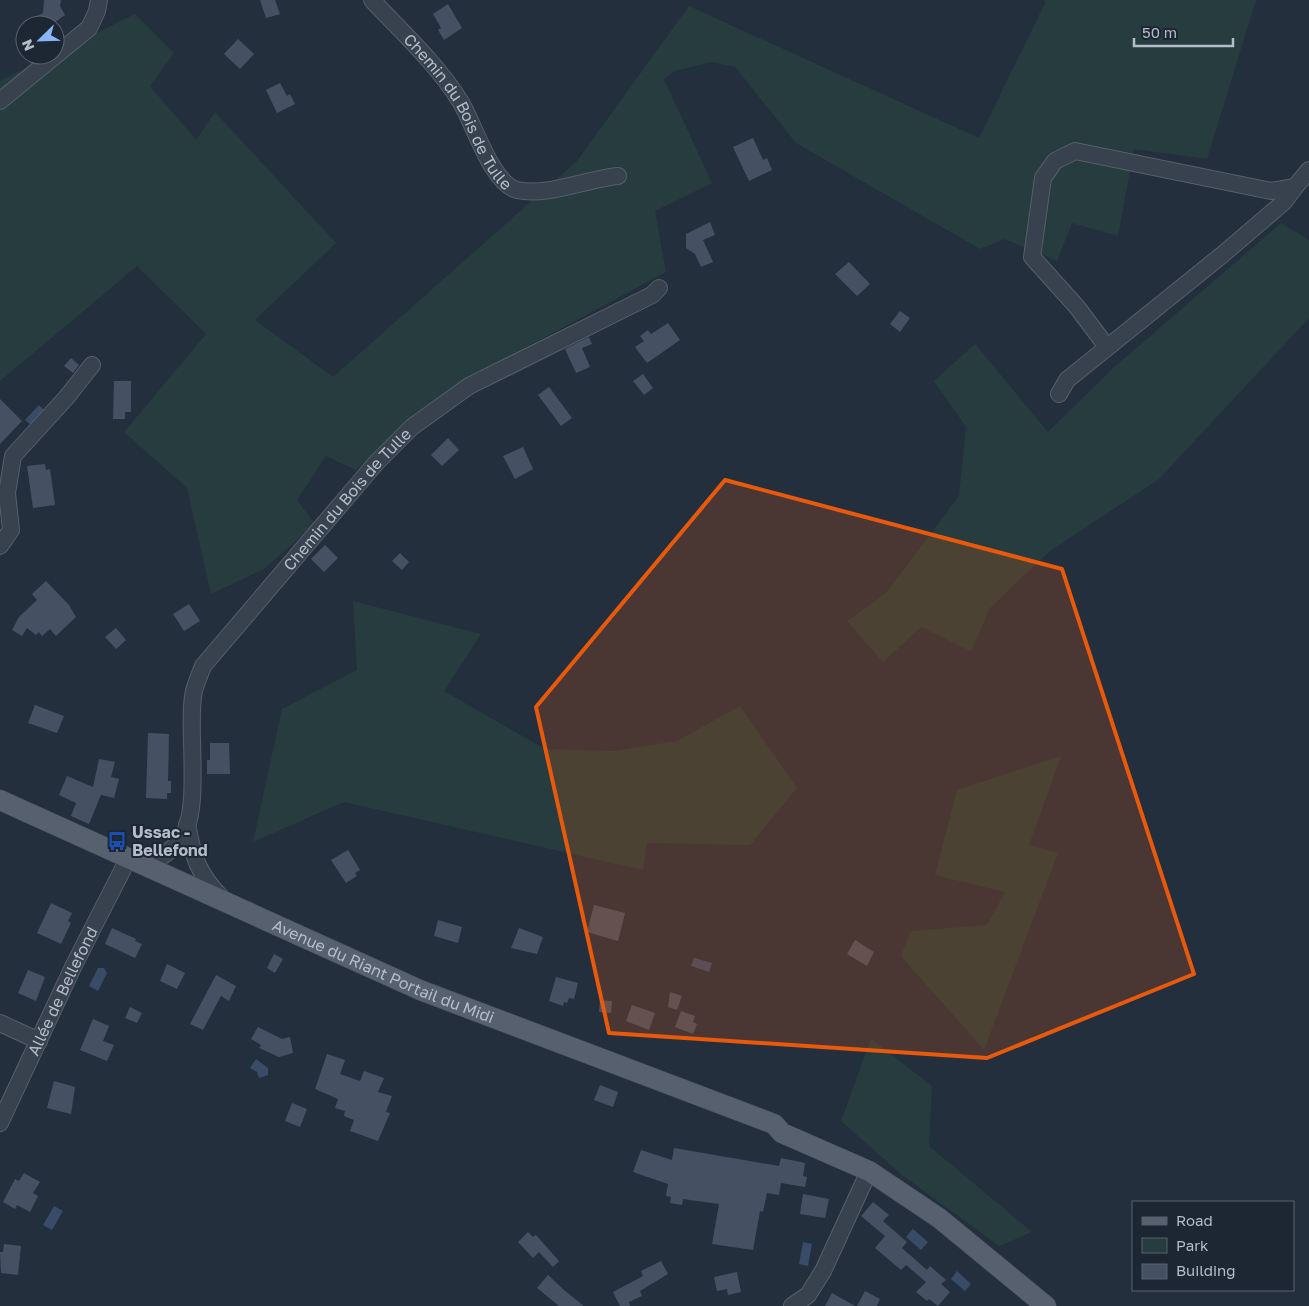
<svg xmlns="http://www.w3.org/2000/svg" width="1309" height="1306" font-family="'Golos Text',sans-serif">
  <rect width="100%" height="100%" fill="#242f3e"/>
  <path fill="#263c3f" d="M1042,0H1256L1207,159L1134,149L1118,236L1072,223L1057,261L1005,239L980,249L796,143L735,67L711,62L675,71L664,79L712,183L655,211L666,272L456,385L356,470L326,456L297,500L315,524L264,569L211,594L187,488L124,432L206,334L137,266L0,381V81L135,14L174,53L150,86L196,140L215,112L336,243L255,320L333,377L577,161L689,6L979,138L1046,1Z
    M1281,223L1309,240V318L1159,479L1050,551L990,608L971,651L921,627L883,662L847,621L886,593L959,496L966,427L934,381L975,344L1048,432L1111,370Z
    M353,601L481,634L444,691L545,749L614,751L677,741L740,706L797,788L750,845L647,843L643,870L344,802L253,842L282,709L357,670Z
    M1061,756L1029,845L1058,853L984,1050L901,956L911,931L987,925L1005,892L935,875L957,790Z
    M871,1039L932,1086L929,1146L1032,1232L999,1246L902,1175L841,1121Z"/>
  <path fill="#394c67" d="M39,405L44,410L31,425L25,420Z
    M694,958L712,963L709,972L691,966Z
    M98,968H104L107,973L98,991L89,986Z
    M256,1059L268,1068V1075L259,1078L257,1072L250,1068Z
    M54,1206L63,1211L52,1230L43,1225Z
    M913,1229L928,1242L921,1250L906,1237Z
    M803,1242L812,1244L808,1266L799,1264Z
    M957,1271L971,1284L965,1291L951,1279Z"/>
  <path fill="#455162" d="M44,0H61L60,6L65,15L51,25H22L43,13Z
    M260,0H275L280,14L266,18Z
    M448,4L462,28L444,40L438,30L441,28L433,14Z
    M238,39L254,54L240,69L224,54Z
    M280,83L287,96L290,94L295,104L277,113L266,90Z
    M753,138L763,160L767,158L772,170L749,181L733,147Z
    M710,222L715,235L703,240L713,262L701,267L695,254L686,248V234Z
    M849,262L870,284L857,296L835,274Z
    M900,311L910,318L900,332L890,324Z
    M668,323L680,340L647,363L635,347L644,341L640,336L648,330L651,334Z
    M589,337L592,344L582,348L590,367L576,373L565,349Z
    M71,358L79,365L73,373L64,366Z
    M643,374L653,388L644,395L633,381Z
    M114,381H131V412H125V419H113Z
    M549,387L572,418L561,426L538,395Z
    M0,399L22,421L0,444Z
    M448,438L459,450L442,466L431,455Z
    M523,447L533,469L515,479L503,456Z
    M45,464L46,470L50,469L55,505L33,508L27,466Z
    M325,545L338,558L324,572L311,559Z
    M400,553L409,562L402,570L392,561Z
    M46,581L69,605L76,617L56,636L50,629L42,636L39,632L36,635L27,628L22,636L12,630L19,617L37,600L32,594Z
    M189,604L200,621L184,631L173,614Z
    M116,628L126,640L116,649L105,637Z
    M35,705L64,716L57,733L28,723Z
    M148,733L169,734L168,781H171V793H167V799L146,798Z
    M210,743H229L230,774H207V760H210Z
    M99,759L115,762L111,777L119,779L114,798L101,795L89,824L71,816L76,803L59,795L67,776L93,787Z
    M348,850L360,870L355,873L357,876L346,883L331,860Z
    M51,903L72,913L68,921L71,923L61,944L37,933Z
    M594,905L625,913L618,941L587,932Z
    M438,920L462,927L458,943L434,936Z
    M112,928L136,939L135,941L142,944L135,958L105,944Z
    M519,928L543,937L537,954L511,948Z
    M855,940L874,952L867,966L847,954Z
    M274,954L283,959L275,973L267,968Z
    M167,964L185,973L177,989L160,981Z
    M28,970L45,977L36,1001L18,993Z
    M216,975L236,986L229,1001L221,996L203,1030L190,1024Z
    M556,977L578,983L574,999L569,998L567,1003L564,1002L563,1006L549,1001Z
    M670,992L682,996L677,1010L668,1007Z
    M600,1000L612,1001L611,1013L599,1012Z
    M632,1005L655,1013L649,1030L626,1021Z
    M130,1007L142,1013L137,1023L125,1018Z
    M681,1011L695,1016L693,1022L697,1024L693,1034L675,1027Z
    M93,1019L109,1026L103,1041L114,1045L107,1061L80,1050Z
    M258,1027L282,1039L290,1037L293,1053L279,1057L259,1048L261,1045L251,1039Z
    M327,1054L345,1060L340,1074L360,1081L364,1071L384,1078L378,1092L392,1096L386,1112L390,1113L378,1141L350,1131L354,1120L344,1116L345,1111L335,1108L338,1099L315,1089Z
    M54,1081L75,1087L71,1114L47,1108Z
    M600,1085L618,1092L613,1107L594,1100Z
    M292,1103L307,1109L300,1127L285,1121Z
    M674,1148L779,1166L781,1158L805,1163L803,1176L807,1177L805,1187L781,1183L779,1195L767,1193L763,1212L760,1211L753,1250L712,1244L719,1204L683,1199L682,1205L670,1203L671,1197L666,1196L668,1184L633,1172L641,1150L672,1160Z
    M24,1173L40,1182L33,1193L38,1196L30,1212L17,1205L15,1209L3,1202L15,1179L19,1181Z
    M803,1194L829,1199L825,1218L800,1214Z
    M873,1202L889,1215L883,1221L907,1242L902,1248L927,1270L930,1266L946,1280L941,1284L950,1292L938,1306L929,1299L927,1301L916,1292L926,1282L906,1265L901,1270L875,1248L885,1236L861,1216Z
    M528,1232L533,1237L536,1235L559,1261L553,1267L539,1252L533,1258L518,1242Z
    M4,1244L21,1246L18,1275L1,1273L0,1252H3Z
    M661,1261L668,1274L640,1291L642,1296L629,1302L630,1306H620L613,1292L643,1276L641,1271Z
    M737,1272L741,1292L728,1295L727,1289L717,1291L714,1277Z
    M548,1275L564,1290L584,1306H559L537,1288Z
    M865,1291L880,1299L877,1306H857Z
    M832,1293L855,1306H825Z"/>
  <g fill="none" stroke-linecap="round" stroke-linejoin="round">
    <g stroke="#565f6c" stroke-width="18">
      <g id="minor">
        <path id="s1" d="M372,0C402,32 437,64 460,101C474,123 491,183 517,190C546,197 587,179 618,176"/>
        <path d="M0,101L89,28L97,11L99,0"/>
        <path d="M1107,347L1077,307L1032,257L1043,178L1055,161L1075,151L1271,191L1295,187L1309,170"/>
        <path d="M1059,394L1067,380L1222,255L1284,202L1295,187"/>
        <path d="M0,546L11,530L7,493L13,456L66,398L92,365"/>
        <path d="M187,824C193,857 198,874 222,898"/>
        <path id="s2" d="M149,869C157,857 172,852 180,840C203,812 186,726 194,691C196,683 200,674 203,666L376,463L412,427L469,386L652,295L659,288"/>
        <path d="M0,1023L39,1041"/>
        <path id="s3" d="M0,1123L74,965L128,859"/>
        <path d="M792,1306L808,1295L823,1271L869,1171"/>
      </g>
    </g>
    <g stroke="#414a57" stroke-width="21">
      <g id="major">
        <path id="s4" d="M0,800L420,990L774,1124L782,1133L869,1171L939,1218L1046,1306"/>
      </g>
    </g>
    <use href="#minor" stroke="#38414e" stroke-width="16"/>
    <use href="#major" stroke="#56606e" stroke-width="20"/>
  </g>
  <path fill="#e8590c" fill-opacity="0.2" stroke="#e8590c" stroke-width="4" stroke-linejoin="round" d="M725,480L1062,569L1194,974L987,1058L609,1033L536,707Z"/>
  <defs>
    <g id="bus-bare" transform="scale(1.5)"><path d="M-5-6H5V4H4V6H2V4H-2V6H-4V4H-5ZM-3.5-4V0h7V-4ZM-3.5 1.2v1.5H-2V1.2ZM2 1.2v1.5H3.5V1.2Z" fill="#1a4fb4" stroke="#1d2633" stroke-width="2.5" paint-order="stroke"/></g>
  </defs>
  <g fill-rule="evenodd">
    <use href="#bus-bare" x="117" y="841"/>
  </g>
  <g text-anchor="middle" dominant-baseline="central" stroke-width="4" stroke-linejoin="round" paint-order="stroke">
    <g font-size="16" fill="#b4bcc9" stroke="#1d2633">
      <text stroke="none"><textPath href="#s1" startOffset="142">Chemin du Bois de Tulle</textPath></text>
      <text stroke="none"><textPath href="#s2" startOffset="441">Chemin du Bois de Tulle</textPath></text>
      <text stroke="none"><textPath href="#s4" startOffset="420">Avenue du Riant Portail du Midi</textPath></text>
      <text stroke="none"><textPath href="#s3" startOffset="146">Allée de Bellefond</textPath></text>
    </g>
    <g font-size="16" font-weight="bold" fill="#b4bcc9" stroke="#1d2633" text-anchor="start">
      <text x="132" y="832">Ussac -<tspan x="132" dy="18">Bellefond</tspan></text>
    </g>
  </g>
  <rect x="1132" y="1201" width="162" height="90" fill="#1d2633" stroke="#59626f"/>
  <rect x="1142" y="1217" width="25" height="8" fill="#56606e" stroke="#59626f"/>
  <text x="1176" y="1226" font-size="15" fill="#b4bcc9">Road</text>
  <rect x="1142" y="1238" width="25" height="15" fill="#263c3f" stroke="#59626f"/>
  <text x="1176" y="1251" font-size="15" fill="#b4bcc9">Park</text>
  <rect x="1142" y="1264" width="25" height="15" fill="#455162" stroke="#59626f"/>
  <text x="1176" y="1276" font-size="15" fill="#b4bcc9">Building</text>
  <g transform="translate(40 40) rotate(247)"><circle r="24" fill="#1d2633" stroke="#59626f"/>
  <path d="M0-4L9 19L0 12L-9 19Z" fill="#8ab4f8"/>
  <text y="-8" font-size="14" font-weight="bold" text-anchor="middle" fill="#b4bcc9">N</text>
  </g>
  <path d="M1134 38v8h99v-8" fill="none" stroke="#b4bcc9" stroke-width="2.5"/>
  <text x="1142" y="38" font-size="15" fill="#b4bcc9" stroke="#1d2633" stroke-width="4" paint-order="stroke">50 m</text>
</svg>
